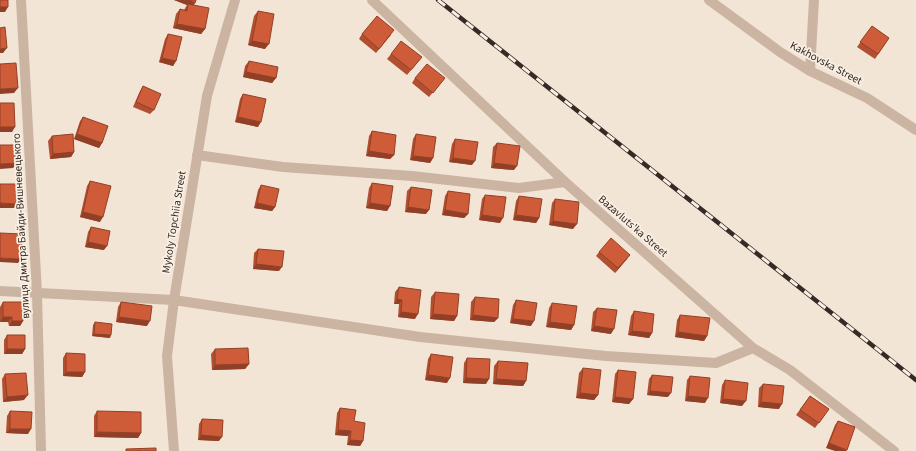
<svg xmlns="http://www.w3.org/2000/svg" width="916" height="451" font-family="'Source Sans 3',sans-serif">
  <rect width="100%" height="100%" fill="#f3e5d6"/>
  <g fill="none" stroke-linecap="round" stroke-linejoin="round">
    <path stroke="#cbb4a2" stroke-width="10" d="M21,0L37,293L41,451
      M372,0L565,182L753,348L790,370L894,451
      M709,0L780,52L810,71L867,98L916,130
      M810,71L814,0
      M197,155L283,167L412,176L519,188L565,182
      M0,291L174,300L420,337L606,356L716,363L753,348
      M174,451L167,356L174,300L207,96L235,0"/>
    <g stroke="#352a25" stroke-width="4.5">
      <path id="rail" d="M438,0L916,380"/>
    </g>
    <use href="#rail" stroke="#faefe3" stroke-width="3" stroke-dasharray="9" stroke-linecap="butt"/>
  </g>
  <path fill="#b24f30" d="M174,0H196L194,5L205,29L201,34L173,28L176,14L180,9L184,10L187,5Z
    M258,11L265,49L248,45L254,16Z
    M872,26L889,38L875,59L857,47Z
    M168,34L176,61L173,66L159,62L165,39Z
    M362,34L391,35L376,53L359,39Z
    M391,54L422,57L407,75L387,59Z
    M249,61L276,78L272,83L243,77L245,66Z
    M415,78H445L429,97L412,83Z
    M143,86L154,110L150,114L133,107L140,91Z
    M243,94L258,127L235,122L240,99Z
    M83,117L102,143L99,148L74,139L80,121Z
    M372,131L394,155L390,159L366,156L369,136Z
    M416,134L433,158L430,163L410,160L413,139Z
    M52,136L74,152L71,157L50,159L48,141Z
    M455,139L472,165L449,162L452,144Z
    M497,143L514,170L491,168L493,147Z
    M90,181L100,222L80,217L87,186Z
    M372,183L390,206L387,211L366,208L369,188Z
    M261,185L275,207L272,211L254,208L258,190Z
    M411,187L426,214L405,212L407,191Z
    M448,191L468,214L464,218L442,215L445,196Z
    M485,195L500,223L479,220L482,199Z
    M519,196L539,218L536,223L513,220L516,201Z
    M555,199L573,229L549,225L552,203Z
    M91,227L104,250L85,247L88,232Z
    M258,249L279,271L253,269L254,253Z
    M599,252L627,259L615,273L596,256Z
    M399,287L415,319L398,317L399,304H394L395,292Z
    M435,292L457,316L454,321L430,319L431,297Z
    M475,297L498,318L494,322L470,320L471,302Z
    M516,300L531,326L510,323L513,305Z
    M3,302L23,321L20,326H9L8,322H0V307Z
    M121,302L147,326L116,322L118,307Z
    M552,303L574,325L571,330L546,327L549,308Z
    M597,308L611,334L591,331L593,312Z
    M634,311L652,333L649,338L628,335L631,316Z
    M680,315L707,336L704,341L675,337L677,320Z
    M95,322L110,338L92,336L93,325Z
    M7,335L25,349L22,354H4V340Z
    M215,349L249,364L245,369L212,370L211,354Z
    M66,353L85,372L82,377L63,376V358Z
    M431,354L447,383L425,380L428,359Z
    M467,358L486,384L463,383L464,363Z
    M498,361L526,381L523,386L493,384L494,366Z
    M583,368L598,395L594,400L576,398L579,373Z
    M618,370L633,399L629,404L612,402L615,374Z
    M5,374L24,400L3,402L2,379Z
    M652,375L668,397L647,395L649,379Z
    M690,376L705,403L685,401L687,380Z
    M725,380L742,406L720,403L722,385Z
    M763,384L779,409L758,407L759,388Z
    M810,396L829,409L815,428L796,415Z
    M340,408L354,421L363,441L360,446L347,445L348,436L335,435L337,413Z
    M10,411L28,434L6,433L7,416Z
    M97,411L141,433L138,438L94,437V416Z
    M202,419L219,441L198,440L199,424Z
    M838,421L855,427L826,448L835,425Z"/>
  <path fill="#914027" d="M174,0H189L195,3L192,7L188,4L187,5Z
    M0,7H8L5,12H0Z
    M177,24L205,29L201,34L173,28Z
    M252,41L269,44L265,49L248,45Z
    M7,48L3,53H0V49Z
    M162,58L176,61L173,66L159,62Z
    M246,72L276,78L272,83L243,77Z
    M18,88L14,93L0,94V89Z
    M238,117L261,122L258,127L235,122Z
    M0,127H15L12,132H0Z
    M77,134L102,143L99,148L74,139Z
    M369,151L394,155L390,159L366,156Z
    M74,152L71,157L50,159L53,154Z
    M413,156L433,158L430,163L410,160Z
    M453,158L475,161L472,165L449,162Z
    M17,163L13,168L0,169V164Z
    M494,163L517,166L514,170L491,168Z
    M0,203L17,204L14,208H0Z
    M257,203L275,207L272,211L254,208Z
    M370,203L390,206L387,211L366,208Z
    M408,207L429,210L426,214L405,212Z
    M445,210L468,214L464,218L442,215Z
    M83,212L103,217L100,222L80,217Z
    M482,215L503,218L500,223L479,220Z
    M516,215L539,218L536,223L513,220Z
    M553,221L577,224L573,229L549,225Z
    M88,242L107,246L104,250L85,247Z
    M630,255L627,259L615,273L618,268Z
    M0,258L21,259L18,263L0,262Z
    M256,264L282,267L279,271L253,269Z
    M397,299L402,300L399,304H394Z
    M401,312L418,314L415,319L398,317Z
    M433,314L457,316L454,321L430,319Z
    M473,315L498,318L494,322L470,320Z
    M3,317H12L8,322H0Z
    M119,317L150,321L147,326L116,322Z
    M513,319L534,321L531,326L510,323Z
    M12,321H23L20,326H9Z
    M550,322L574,325L571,330L546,327Z
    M594,326L614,329L611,334L591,331Z
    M632,331L652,333L649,338L628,335Z
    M678,332L707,336L704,341L675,337Z
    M94,334L111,335L110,338L92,336Z
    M7,349H25L22,354H4Z
    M249,364L245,369L212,370L215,365Z
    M66,372H85L82,377L63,376Z
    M428,375L450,378L447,383L425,380Z
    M466,378L489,379L486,384L463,383Z
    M496,379L526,381L523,386L493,384Z
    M650,391L671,393L668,397L647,395Z
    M580,393L598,395L594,400L576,398Z
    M28,395L24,400L3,402L7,397Z
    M688,396L708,398L705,403L685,401Z
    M615,397L633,399L629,404L612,402Z
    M723,399L746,401L742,406L720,403Z
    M761,402L782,404L779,409L758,407Z
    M10,429H31L28,434L6,433Z
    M338,430L351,431L348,436L335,435Z
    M97,432L141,433L138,438L94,437Z
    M201,435L222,437L219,441L198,440Z
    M350,440L363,441L360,446L347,445Z
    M829,443L847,450L846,451H835L826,448Z"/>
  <path fill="#cf5c38" stroke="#914027" d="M0,0H8V7H0Z
    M189,0H196L195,3Z
    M188,4L209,8L205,29L177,24L180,9L187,11Z
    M258,11L274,14L269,44L252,41Z
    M377,16L394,30L379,49L362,34Z
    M872,26L889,38L878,54L860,42Z
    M5,27L7,48L0,49V28Z
    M168,34L182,37L176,61L162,58Z
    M401,41L422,57L411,70L391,54Z
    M249,61L278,67L276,78L246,72Z
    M16,63L18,88L0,89V64Z
    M427,64L445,78L433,93L415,78Z
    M143,86L161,94L154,110L136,102Z
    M243,94L266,99L261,122L238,117Z
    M0,103H14L15,127H0Z
    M83,117L108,126L102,143L77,134Z
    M372,131L396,135L394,155L369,151Z
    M73,134L74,152L53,154L52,136Z
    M416,134L436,137L433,158L413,156Z
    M455,139L478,142L475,161L453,158Z
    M497,143L520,146L517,166L494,163Z
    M0,145H16L17,163L0,164Z
    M90,181L111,186L103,217L83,212Z
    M372,183L393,186L390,206L370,203Z
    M0,184H18L17,204L0,203Z
    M261,185L279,189L275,207L257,203Z
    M411,187L432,190L429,210L408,207Z
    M448,191L470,194L468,214L445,210Z
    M485,195L506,197L503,218L482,215Z
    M519,196L542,199L539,218L516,215Z
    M555,199L579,202L577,224L553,221Z
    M91,227L110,231L107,246L88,242Z
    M0,233L22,234L21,259L0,258Z
    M611,238L630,255L618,268L599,252Z
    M258,249L284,251L282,267L256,264Z
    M399,287L421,290L418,314L401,312L402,300L397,299Z
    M435,292L459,294L457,316L433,314Z
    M475,297L499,299L498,318L473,315Z
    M516,300L537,303L534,321L513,319Z
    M3,302H23V321H12V317H3Z
    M121,302L152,306L150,321L119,317Z
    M552,303L577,306L574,325L550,322Z
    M597,308L617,310L614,329L594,326Z
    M634,311L654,314L652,333L632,331Z
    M680,315L710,318L707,336L678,332Z
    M95,322L112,324L111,335L94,334Z
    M7,335H25V349H7Z
    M248,348L249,364L215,365V349Z
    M66,353L85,354V372H66Z
    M431,354L453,357L450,378L428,375Z
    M467,358L490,359L489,379L466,378Z
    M498,361L528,363L526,381L496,379Z
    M583,368L601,370L598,395L580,393Z
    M618,370L636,372L633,399L615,397Z
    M26,373L28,395L7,397L5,374Z
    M652,375L673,377L671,393L650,391Z
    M690,376L710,378L708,398L688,396Z
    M725,380L748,383L746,401L723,399Z
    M763,384L784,386L782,404L761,402Z
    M810,396L829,409L819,423L800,410Z
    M340,408L356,410L354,421L365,423L363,441L350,440L351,431L338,430Z
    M10,411L32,412L31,429H10Z
    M97,411L141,412V433L97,432Z
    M202,419L223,420L222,437L201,435Z
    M838,421L855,427L847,450L829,443Z
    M156,448V451H126V449Z"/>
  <g text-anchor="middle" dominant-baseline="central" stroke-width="3.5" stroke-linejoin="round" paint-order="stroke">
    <g font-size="11" fill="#352a25" stroke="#faefe3">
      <text transform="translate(826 63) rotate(28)">Kakhovska Street</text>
      <text transform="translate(174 222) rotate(-81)">Mykoly Topchiia Street</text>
      <text transform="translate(21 226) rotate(-93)">вулиця Дмитра Байди-Вишневецького</text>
      <text transform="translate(633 226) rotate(41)">Bazavluts'ka Street</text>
    </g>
  </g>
</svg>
